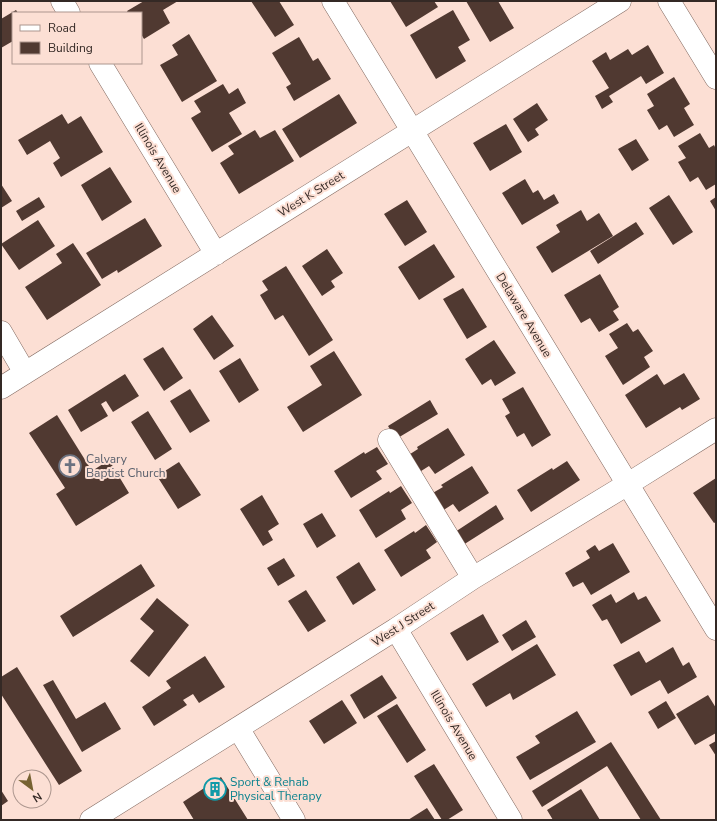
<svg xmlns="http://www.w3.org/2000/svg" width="717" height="821" font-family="'Nunito Sans',sans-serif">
  <rect width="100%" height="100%" fill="#fcdfd4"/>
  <path fill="#503931" d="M144,1H178L163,10L170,23L144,39L141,34V13H128L127,11Z
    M251,1H279L294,25L275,37Z
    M390,1H434L438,7L406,27Z
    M466,1H498L514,28L490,42Z
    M16,10L18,13H13V41L1,48V19Z
    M453,10L470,40L458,47L466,61L436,79L410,35Z
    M189,34L217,81L182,102L160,65L178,55L172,45Z
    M299,37L313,61L318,58L331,79L294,101L286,87L291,84L272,53Z
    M648,45L664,73L646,84L641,76L609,96L613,102L602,109L595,96L609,88L592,61L606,52L610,60L628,49L632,55Z
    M674,77L690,104L684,108L694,125L674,137L667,125L659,130L647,110L654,106L647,94Z
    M223,84L229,94L238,88L246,103L229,113L242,134L212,152L191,118L201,112L194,101Z
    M339,94L357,123L300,158L282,129Z
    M537,103L548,120L535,129L539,135L528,142L513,119Z
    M62,114L68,124L81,116L103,152L61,177L53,163L60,158L50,141L27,155L18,140Z
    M506,124L522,152L490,171L473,143Z
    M255,130L260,138L275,130L294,161L239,194L220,163L234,154L228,146Z
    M700,133L709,148L714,145L716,149V184L706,190L698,177L690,182L678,162L686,158L678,146Z
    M636,139L649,160L632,171L618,149Z
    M110,167L132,202L102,221L81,185Z
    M525,179L533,193L538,190L544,200L554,194L559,203L522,225L502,193Z
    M1,184L12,201L1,208Z
    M669,195L693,232L673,245L649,208Z
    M39,197L45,207L22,221L16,211Z
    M716,197V211L710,201Z
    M407,200L427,232L405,246L384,214Z
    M581,210L587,221L599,213L613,236L552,273L536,247L560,232L556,225Z
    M145,218L162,246L118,273L117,270L102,279L86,253Z
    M38,220L55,246L19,270L1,244Z
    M636,222L644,234L598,264L590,251Z
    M73,243L101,285L47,320L25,287L62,263L56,254Z
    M434,244L455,277L419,300L398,267Z
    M327,249L343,273L331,281L335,287L322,296L302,266Z
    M286,266L333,340L309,356L283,315L275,320L260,295L268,290L262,281Z
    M600,274L619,307L613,311L619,320L599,332L590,318L581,323L564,295Z
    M463,288L487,327L467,339L443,299Z
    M212,315L234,346L214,360L193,329Z
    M627,323L633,332L638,329L653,351L644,357L650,367L623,385L605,356L618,348L609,334Z
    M494,340L516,373L495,386L491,379L482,385L465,359Z
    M163,347L183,378L164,391L143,359Z
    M334,351L362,395L303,432L287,407L322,385L310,366Z
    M240,358L259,390L239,403L219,371Z
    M684,373L700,399L682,410L680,407L646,428L625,395L657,374L664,385Z
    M125,374L139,396L113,412L106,401L101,404L108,416L81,432L68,410Z
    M523,387L551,435L532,447L524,433L517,437L505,416L510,413L502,399Z
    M190,389L210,421L190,433L170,401Z
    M430,400L438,414L396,439L388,426Z
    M148,411L172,449L155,460L131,422Z
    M57,415L92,471L109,460L129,493L76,526L56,494L65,488L29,433Z
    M448,428L465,455L435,474L429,466L418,473L407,456L418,449L417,447Z
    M377,447L388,464L376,471L382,479L351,498L334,471L364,452L365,454Z
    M567,461L580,480L531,512L517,490L552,468L553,470Z
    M179,462L201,495L178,509L157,476Z
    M472,466L489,493L459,512L453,504L442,511L431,494L443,487L441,485Z
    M716,478V522L714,523L693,493Z
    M401,486L412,503L401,510L406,519L376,538L359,510L389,491L390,493Z
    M262,495L279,524L268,531L273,540L263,546L240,509Z
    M496,505L504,519L463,545L455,532Z
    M322,513L336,536L317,548L303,524Z
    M426,525L437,542L426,550L431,558L401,577L384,550L414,531L415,533Z
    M613,543L630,572L591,595L583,582L573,587L565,573L590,558L586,551L595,545L599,551Z
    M284,558L295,576L278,586L267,568Z
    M359,562L376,590L353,605L336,577Z
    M141,564L155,586L73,637L60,616Z
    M306,590L326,621L308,632L288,601Z
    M634,592L638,600L646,596L661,621L621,644L607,619L602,621L592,605L611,594L616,603Z
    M157,598L189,625L149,677L130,661L154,631L140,619Z
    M483,614L499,642L467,661L450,633Z
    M526,620L536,637L512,651L502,635Z
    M537,644L556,675L513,700L510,693L486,707L472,684Z
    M673,647L683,666L689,662L697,677L668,694L660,680L631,696L613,665L639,651L646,663Z
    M205,656L225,687L199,703L193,694L183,700L187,705L154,726L142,707L171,688L166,681Z
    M17,667L82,771L59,785L1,694V677Z
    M382,675L397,698L364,719L350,695Z
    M53,680L76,719L105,702L121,729L82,752L43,685Z
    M708,695L716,708V733L695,745L676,714Z
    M342,700L357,723L324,744L309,721Z
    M666,701L676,718L658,729L648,712Z
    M397,704L426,750L407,763L377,716Z
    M577,711L596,742L530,780L516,757L540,743L535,736Z
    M716,741V756L709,745Z
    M611,742L661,820H641L607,766L542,807L532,791Z
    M434,764L463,810L447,820H442L414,776Z
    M221,777L248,820H194L183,802Z
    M581,789L600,820H553L547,810Z
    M1,790L8,801L1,806Z
    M427,808L435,820H408Z"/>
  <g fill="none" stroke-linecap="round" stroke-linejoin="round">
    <g stroke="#826960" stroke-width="23">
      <path id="minor" d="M62,1L69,13
        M333,1L716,629
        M669,1L716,78
        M100,63L216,254
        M1,332L25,373
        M1,388L620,1
        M389,440L473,578
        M396,629L511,820
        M238,728L294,820
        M91,820L396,629L473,578L628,484L716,429"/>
    </g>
    <use href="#minor" stroke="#fff" stroke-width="22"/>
  </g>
  <defs>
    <g id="church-ring" transform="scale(1.15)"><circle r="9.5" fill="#fcdfd4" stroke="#6b7280" stroke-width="1.5"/><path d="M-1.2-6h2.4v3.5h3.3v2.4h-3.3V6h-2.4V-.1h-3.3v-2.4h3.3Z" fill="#6b7280"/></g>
    <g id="building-ring" transform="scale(1.15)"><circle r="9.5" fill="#fcdfd4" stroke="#0f9aa8" stroke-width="1.5"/><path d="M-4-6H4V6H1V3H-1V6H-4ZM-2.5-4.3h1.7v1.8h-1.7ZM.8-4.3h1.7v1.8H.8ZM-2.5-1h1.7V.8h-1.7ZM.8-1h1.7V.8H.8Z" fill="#0f9aa8"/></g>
  </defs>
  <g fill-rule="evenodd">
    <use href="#church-ring" x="70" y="466"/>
    <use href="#building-ring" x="215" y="789"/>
  </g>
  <g text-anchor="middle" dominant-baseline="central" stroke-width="4" stroke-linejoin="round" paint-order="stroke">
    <g font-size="12" fill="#342925" stroke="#fcdfd4">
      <text transform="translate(158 158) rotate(59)">Illinois Avenue</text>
      <text transform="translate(311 194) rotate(-32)">West K Street</text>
      <text transform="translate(524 315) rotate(59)">Delaware Avenue</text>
      <text transform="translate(403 624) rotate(-33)">West J Street</text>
      <text transform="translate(454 725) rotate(59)">Illinois Avenue</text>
    </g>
    <g font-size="12" fill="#5b616d" stroke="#fcdfd4" text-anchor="start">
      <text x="86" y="459">Calvary<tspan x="86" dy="14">Baptist Church</tspan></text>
    </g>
    <g font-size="12" fill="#0d838f" stroke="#fcdfd4" text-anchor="start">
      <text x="230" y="782">Sport &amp; Rehab<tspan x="230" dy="14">Physical Therapy</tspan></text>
    </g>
  </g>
  <rect width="717" height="821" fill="none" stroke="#342925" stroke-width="4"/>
  <rect x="12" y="12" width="130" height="52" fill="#fcdfd4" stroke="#ac968e"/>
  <rect x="20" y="25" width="20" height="6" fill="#ffffff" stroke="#ac968e"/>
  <text x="48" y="32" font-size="12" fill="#342925">Road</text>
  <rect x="20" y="42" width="20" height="12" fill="#503931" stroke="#ac968e"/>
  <text x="48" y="52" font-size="12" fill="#342925">Building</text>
  <g transform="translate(32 789) rotate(148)"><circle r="19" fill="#fcdfd4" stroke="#ac968e"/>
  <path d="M0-3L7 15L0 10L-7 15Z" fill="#766231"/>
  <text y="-6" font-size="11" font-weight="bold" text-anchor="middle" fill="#342925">N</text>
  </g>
</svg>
